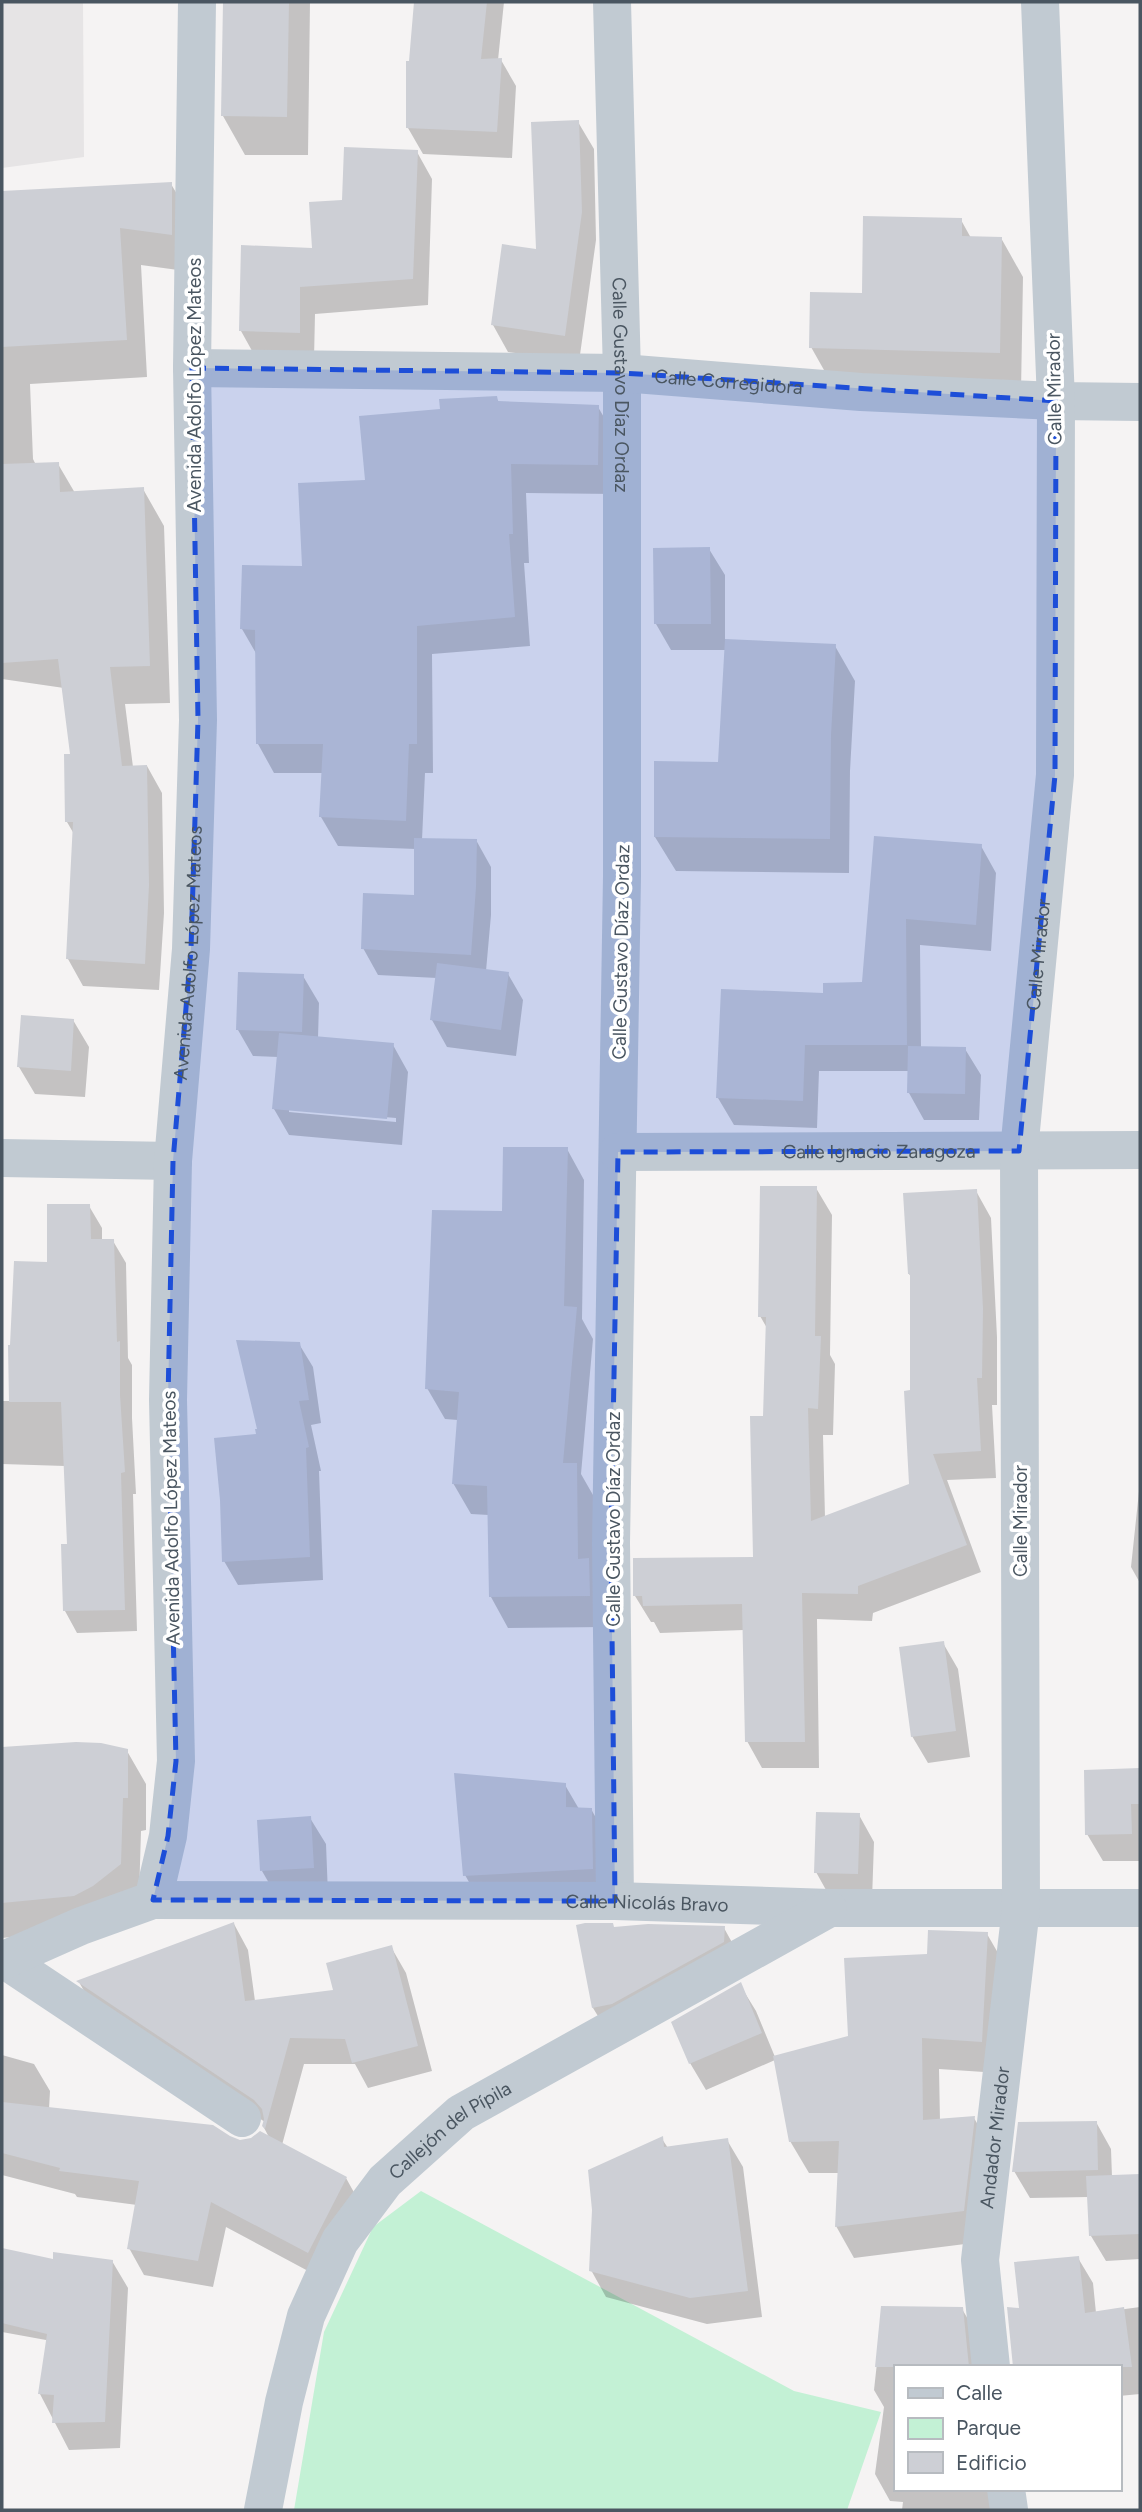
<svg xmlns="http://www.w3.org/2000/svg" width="1142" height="2512" font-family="Figtree,sans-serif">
  <rect width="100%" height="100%" fill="#f5f3f3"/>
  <path fill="#e6e4e5" d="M2,2H83L84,157L2,168Z"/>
  <path fill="#c3f1d5" d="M421,2191L794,2391L881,2412L847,2510H294L324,2332L373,2227Z"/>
  <path fill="#0003" fill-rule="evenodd" d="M225,2H310L308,155H245L223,116Z
    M416,2H504L498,60H501L516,86L512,158L423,154L408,128Z
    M578,122L594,149L596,240L579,362L508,352L493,325L538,251Z
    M417,152L432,179L428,305L315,314L314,359L256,358L241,331L313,249L343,202Z
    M171,184L193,221V272L141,265L147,377L30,384L33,459L36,465L58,464L75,493L143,489L164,526L170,703L125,704L133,767L147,766L162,793L164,913L159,990L83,986L68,959L74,834L67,822L72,756L64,688L2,679V193Z
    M961,220L971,238H1001L1023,277L1021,391L833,386L811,347L863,295Z
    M496,398L499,402L598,407L615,436L614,494L526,493L529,563H524L530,646L432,654L433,773H425L422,840H476L491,867V915L486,971L508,974L523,1000L516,1056L447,1047L432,1020L437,978L378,975L363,948L415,897L416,849L338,846L321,817L323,773H274L258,744L257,655L242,629L304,568L367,481L441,410Z
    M709,549L725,575V641L835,646L855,681L850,771L849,873L676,871L655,837L719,763L726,650H671L656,624Z
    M875,838L981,846L996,873L991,951L920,945L921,1048L965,1049L981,1075L979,1120H924L909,1093V1071H819L817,1128L734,1125L718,1098L824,994L863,984Z
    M303,976L319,1003L318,1038L393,1045L408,1072L402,1145L289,1135L274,1109L278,1057L253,1056L238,1030ZM289,1109L396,1118V1122L289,1112Z
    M73,1020L89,1047L85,1097L35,1094L19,1067Z
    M567,1149L584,1180L582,1319L593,1339L581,1474L593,1495L606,1627L508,1628L491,1597L489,1515L471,1514L453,1483L458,1420L445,1419L427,1388L504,1213Z
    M816,1188L832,1215L830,1355L835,1364L833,1435H823L825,1518L911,1486L912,1278L909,1274L976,1191L991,1218L997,1337V1405H992L996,1478L947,1480L981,1572L873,1613L872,1621L817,1619L819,1768H762L747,1741L744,1630L660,1633L654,1622H651L635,1596L755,1558L765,1418L767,1328L760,1316Z
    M89,1206L102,1228V1241H113L126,1263L128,1358L132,1365V1418L136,1494H133L137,1631L77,1633L65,1611L69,1546L65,1466L2,1464V1401H10L49,1264Z
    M299,1344L313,1367L321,1423L311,1425L321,1471H319L323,1580L238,1585L224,1561L259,1430Z
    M1140,1482V1583L1131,1567Z
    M943,1643L958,1669L970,1757L928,1763L912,1736Z
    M76,1744L127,1751L146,1784V1830L141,1831L139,1897L93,1928L2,1938V1749Z
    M1140,1770V1861H1103L1087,1834L1085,1772Z
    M565,1785L579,1809H591L613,1848L614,1907L487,1914L465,1875Z
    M859,1815L874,1842L872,1900L831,1899L816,1872Z
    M310,1818L326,1844L328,1895L277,1897L262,1871Z
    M234,1924L248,1950L255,2001L335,1992L391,1947L406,1973L432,2071L368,2088L355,2064H304L282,2145L346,2178L361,2205L323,2279L226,2227L213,2287L144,2275L129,2248L137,2205L77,2197L75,2194L2,2175V2055L34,2064L50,2091L49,2109L240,2141L270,2139L263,2126L265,2122L93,2007L79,1982Z
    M724,1928L739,1955L609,2034L593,2008L615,1929Z
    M987,1934L1005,1965L999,2073L939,2069L940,2121L974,2118L992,2149L981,2242L854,2258L836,2226L839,2173H809L790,2141L775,2060L706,2090L690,2063L740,1985L756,2011L775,2057L849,2038L928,1956Z
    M1096,2122L1111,2149L1112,2177L1140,2175V2259L1106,2261L1091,2236L1089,2197L1030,2198L1014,2171Z
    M662,2139L668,2148L727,2140L743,2167L762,2317L707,2324L606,2297L591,2270Z
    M2,2250L54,2261H112L128,2288L120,2448L69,2450L40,2394L47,2343L46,2340L2,2332Z
    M1078,2258L1093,2283L1096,2313L1140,2307V2394L1119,2396V2367L1021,2309Z
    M883,2308L962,2309L978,2336L981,2367H895V2489H1006L1002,2510H902L903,2502L890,2501L875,2474L884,2407L874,2390Z"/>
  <path fill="#cdcfd5" d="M223,2H289L287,117L221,116Z
    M414,2H487L481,59L502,58L497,132L406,128V61H409Z
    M579,120L582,212L565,336L491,325L502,244L536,249L531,122Z
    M344,147L418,150L413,279L300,287V333L239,331L241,245L312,248L309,202L342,200Z
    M172,182V235L120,228L127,340L2,347V191Z
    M863,216L962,218V236L1002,237L1000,353L809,348L810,292L862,293Z
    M497,396L498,401L599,405L598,465L511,464L513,534H509L515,617L417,626V744H409L406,821L319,817L323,744H256L255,630L240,629L242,565L302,566L298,483L365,480L359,416L440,409L439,399Z
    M59,462L60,492L144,487L150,666L110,667L122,766L147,765L149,885L145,964L66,959L73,822H65L64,754H70L58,659L2,663V464Z
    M710,547L711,624H654L653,548Z
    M725,639L836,644L831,735L830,839L654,837V761L718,762Z
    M874,836L982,844L976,925L906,919L907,1045H805L803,1101L716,1098L721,989L823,993V983L862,982Z
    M414,838L477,839L476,887L471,955L361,949L363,893L414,895Z
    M437,963L509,972L501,1030L430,1020Z
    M238,972L304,974L302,1032L236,1030Z
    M21,1015L74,1019L71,1071L17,1067Z
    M279,1033L394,1043L387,1119L272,1109Z
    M908,1046L966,1047L965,1094L907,1093Z
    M503,1147H568L564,1306L577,1307L563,1463H577L578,1559L589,1558L590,1596L489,1597L487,1486L452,1484L459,1392L425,1389L432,1210L502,1211Z
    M760,1186H817L815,1336H821L818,1409L808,1408L811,1521L909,1484L904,1391L910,1390V1274H908L903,1193L977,1189L983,1309L982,1378H977L981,1451L933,1454L967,1545L858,1586V1594L802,1593L805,1742H745L742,1604L643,1606L642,1596H633V1558L753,1557L750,1416H763L766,1317H758Z
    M47,1204H90L91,1239H114L117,1342L120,1341V1395L125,1472L121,1473L125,1610L63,1611L61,1544H67L61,1402H9L8,1345H10L14,1261L47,1262Z
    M236,1340L300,1342L309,1400L299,1401L309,1447L306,1448L310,1557L222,1562L220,1500L214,1438L256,1434L255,1429H257Z
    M944,1641L956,1731L911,1737L899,1647Z
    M76,1742L101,1743L128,1749V1798H123L121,1864L93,1886L74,1896L2,1903V1747Z
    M1140,1768V1804H1131L1132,1834L1085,1835L1084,1770Z
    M454,1773L566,1783V1807L592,1808L593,1869L463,1876Z
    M816,1812L860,1813L858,1874L814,1873Z
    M311,1816L314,1868L260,1871L257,1820Z
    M234,1922L245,2001L333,1990L326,1963L392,1945L418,2046L352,2063L345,2039L290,2038L265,2129L262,2126L264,2119L262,2109L254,2100L76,1981Z
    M585,1923H613L614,1927L648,1924L725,1926L724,1942L612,2004L592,2008L576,1925Z
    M928,1930L988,1932L982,2042L922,2038L923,2120L975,2116L964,2211L835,2227L839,2141L789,2142L773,2056L848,2036L844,1958L927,1954Z
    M741,1982L762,2033L689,2064L671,2022Z
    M2,2102L213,2125L230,2136L240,2140L251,2138L260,2131L347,2177L308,2253L211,2202L198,2261L127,2249L139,2181L59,2171L60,2168L2,2153Z
    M1097,2121L1098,2170L1012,2172L1018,2122Z
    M663,2136L664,2147L728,2138L748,2291L690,2298L589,2271L592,2210L588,2170Z
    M1140,2174V2234L1089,2236L1086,2176Z
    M2,2248L53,2259V2252L113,2260L105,2422L52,2423L54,2395L38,2394L47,2334L2,2323Z
    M1079,2256L1085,2313L1124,2307L1132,2367H1013L1007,2307L1019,2308L1014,2262Z
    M881,2306L963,2307L969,2367H875Z"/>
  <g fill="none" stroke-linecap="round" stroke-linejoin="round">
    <g stroke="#c1cad2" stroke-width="38">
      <path id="s1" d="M612,2L622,373V876L611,1543L615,1901"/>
      <path id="s2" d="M192,368L622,373L861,392L1056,401L1140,402"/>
      <path id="s3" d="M618,1152L1140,1150"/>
      <path d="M2,1158L173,1161"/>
      <path id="s4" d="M153,1900L615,1901L830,1908H1140"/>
      <path d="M5,1960L242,2118"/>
      <path id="s5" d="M991,2367L980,2260L1021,1908L1019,1151L1055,775L1056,401L1040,2"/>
      <path d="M1006,2489L1009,2510"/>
      <path id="s6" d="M263,2510L284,2402L306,2316L340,2241L385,2181L461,2113L828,1909"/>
    </g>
    <path stroke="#c1cad2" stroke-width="38" id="s7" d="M2,1961L81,1926L153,1900L168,1836L176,1761L168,1400L173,1161L191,949L198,720L192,368L197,2"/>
  </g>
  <path fill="#1d4ed8" fill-opacity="0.2" stroke="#1d4ed8" stroke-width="5" stroke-dasharray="14 9" stroke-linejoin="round" d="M192,368L622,373L1056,401L1055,775L1019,1151L618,1152L611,1543L615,1901L153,1900L168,1836L176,1761L168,1400L173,1161L191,949L198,720Z"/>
  <g text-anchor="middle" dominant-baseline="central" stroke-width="7" stroke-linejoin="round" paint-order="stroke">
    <g font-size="19" fill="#4a5661" stroke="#fff">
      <text stroke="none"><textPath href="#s2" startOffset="537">Calle Corregidora</textPath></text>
      <text transform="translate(194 385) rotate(-90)">Avenida Adolfo López Mateos</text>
      <text stroke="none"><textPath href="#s1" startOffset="383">Calle Gustavo Díaz Ordaz</textPath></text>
      <text transform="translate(1054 389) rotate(-91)">Calle Mirador</text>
      <text stroke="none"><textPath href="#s7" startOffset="1113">Avenida Adolfo López Mateos</textPath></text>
      <text transform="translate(621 952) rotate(-89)">Calle Gustavo Díaz Ordaz</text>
      <text stroke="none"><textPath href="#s5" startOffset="1416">Calle Mirador</textPath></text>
      <text stroke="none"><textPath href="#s3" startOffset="261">Calle Ignacio Zaragoza</textPath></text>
      <text transform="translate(171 1518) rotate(-91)">Avenida Adolfo López Mateos</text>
      <text transform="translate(613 1519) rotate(-90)">Calle Gustavo Díaz Ordaz</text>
      <text transform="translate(1020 1521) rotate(-90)">Calle Mirador</text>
      <text stroke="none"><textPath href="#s4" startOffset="494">Calle Nicolás Bravo</textPath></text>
      <text stroke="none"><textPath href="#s6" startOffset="439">Callejón del Pípila</textPath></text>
      <text stroke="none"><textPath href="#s5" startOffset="231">Andador Mirador</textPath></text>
    </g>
  </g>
  <rect width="1142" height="2512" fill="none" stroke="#4a5661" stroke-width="7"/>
  <rect x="894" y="2365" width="228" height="126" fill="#ffffff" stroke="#b7bbc0" stroke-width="2"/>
  <rect x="908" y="2388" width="35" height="10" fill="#c1cad2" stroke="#b7bbc0" stroke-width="2"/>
  <text x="956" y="2400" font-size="21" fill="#4a5661">Calle</text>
  <rect x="908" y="2418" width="35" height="21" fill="#c3f1d5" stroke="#b7bbc0" stroke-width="2"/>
  <text x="956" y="2435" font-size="21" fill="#4a5661">Parque</text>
  <rect x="908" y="2452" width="35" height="21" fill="#cdcfd5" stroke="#b7bbc0" stroke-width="2"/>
  <text x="956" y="2470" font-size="21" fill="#4a5661">Edificio</text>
</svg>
